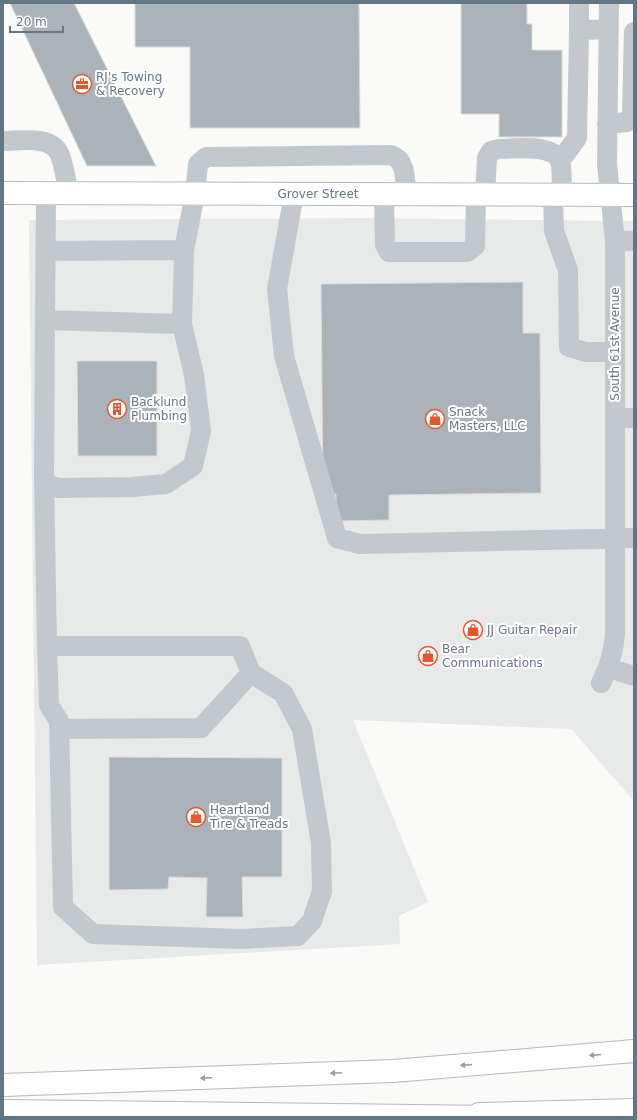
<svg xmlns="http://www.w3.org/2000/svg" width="637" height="1120" font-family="'DejaVu Sans',sans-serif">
  <rect width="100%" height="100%" fill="#fafaf8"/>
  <path fill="#e8e9e9" d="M358,218L634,221V801L571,729L353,720L428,902L399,916L400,944L37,965L29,220Z"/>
  <path fill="#aab3b9" stroke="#dcdcda" d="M10,3H74L156,166H87Z
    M135,3H359L360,128H190V47H135Z
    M461,3H527V24H532V50H562V137H499V114H461Z
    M523,282V333H540L541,493L389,495V520L336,521V494H323L321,284Z
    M77,361H157V456H78Z
    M109,757L282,758V877H242L243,917H206L207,878L169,877L168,889L109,890Z"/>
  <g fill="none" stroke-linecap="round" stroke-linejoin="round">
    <g stroke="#b5babe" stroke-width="24">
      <path id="major" d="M3,193L634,195"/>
    </g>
    <g stroke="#b4b9bd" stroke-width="24">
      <path id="highway" d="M3,1085L393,1071L634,1051
        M3,1111L493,1117
        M479,1114L634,1110"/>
    </g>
    <path stroke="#c3c8cc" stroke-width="20" d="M579,3V32
      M607,124L627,122L632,114L634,32
      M3,141C19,141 50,135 59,153C64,163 66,182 69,193
      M560,161L577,138L579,32L583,30L609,29
      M46,193L45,320L182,324L184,250L195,194L198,164L206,157L391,155C407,160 405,181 406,194
      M294,194L277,289L284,356L337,538L360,544L634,538
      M384,194L385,245L389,252H467L475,246L476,195
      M485,195L487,158L491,151L499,149C515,149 552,143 560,161C563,169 561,185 562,195
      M553,195L554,231L568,270L569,347L586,352H615
      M615,241H634
      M47,251L184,250
      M45,320L44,477L47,646H240L251,673L283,693L302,729L321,843L322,891L312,921L298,936L241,939L93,934L63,907L59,721L49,705L47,646
      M615,418H634
      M44,477L49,485L58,488L132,487L166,484L193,466L201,431L194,375L182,324
      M609,668L634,676
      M601,683C609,667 614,652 615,634V241L607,164L609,3
      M59,729L201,728L251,673"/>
    <use href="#major" stroke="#fff" stroke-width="22"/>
    <use href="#highway" stroke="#fff" stroke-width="22"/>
  </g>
  <defs><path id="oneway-solid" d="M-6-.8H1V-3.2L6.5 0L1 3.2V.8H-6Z"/></defs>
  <g fill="#939fa8">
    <use href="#oneway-solid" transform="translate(595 1055) rotate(175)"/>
    <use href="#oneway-solid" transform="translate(466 1065) rotate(175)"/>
    <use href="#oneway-solid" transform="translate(336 1073) rotate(178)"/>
    <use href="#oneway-solid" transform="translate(206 1078) rotate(178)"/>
  </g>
  <defs>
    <g id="office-ring" transform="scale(1)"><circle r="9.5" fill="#fff" stroke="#e4572e" stroke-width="1.5"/><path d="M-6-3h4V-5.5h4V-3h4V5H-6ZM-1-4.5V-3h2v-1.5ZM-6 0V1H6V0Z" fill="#e4572e"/></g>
    <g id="building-ring" transform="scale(1)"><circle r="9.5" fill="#fff" stroke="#e4572e" stroke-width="1.5"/><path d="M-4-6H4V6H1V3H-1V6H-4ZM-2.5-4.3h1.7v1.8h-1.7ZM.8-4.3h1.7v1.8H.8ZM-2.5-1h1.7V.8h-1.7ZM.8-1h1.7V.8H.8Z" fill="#e4572e"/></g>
    <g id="shop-ring" transform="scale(1)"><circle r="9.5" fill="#fff" stroke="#e4572e" stroke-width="1.5"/><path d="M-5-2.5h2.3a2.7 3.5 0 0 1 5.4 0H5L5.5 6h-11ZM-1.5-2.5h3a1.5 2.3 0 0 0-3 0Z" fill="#e4572e"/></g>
  </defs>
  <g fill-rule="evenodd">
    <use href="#office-ring" x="82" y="84"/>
    <use href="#building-ring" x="117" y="409"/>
    <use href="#shop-ring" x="435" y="419"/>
    <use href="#shop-ring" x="473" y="630"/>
    <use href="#shop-ring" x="428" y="656"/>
    <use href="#shop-ring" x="196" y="817"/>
  </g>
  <g text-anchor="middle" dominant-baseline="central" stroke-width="4" stroke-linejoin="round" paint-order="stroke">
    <g font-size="12" fill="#657683" stroke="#fff" text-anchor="start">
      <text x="96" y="77">RJ's Towing<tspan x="96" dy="14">&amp; Recovery</tspan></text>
      <text x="131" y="402">Backlund<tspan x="131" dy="14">Plumbing</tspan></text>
      <text x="449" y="412">Snack<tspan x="449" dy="14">Masters, LLC</tspan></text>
      <text x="487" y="630">JJ Guitar Repair</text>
      <text x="442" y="649">Bear<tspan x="442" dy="14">Communications</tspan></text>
      <text x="210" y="810">Heartland<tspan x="210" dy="14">Tire &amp; Treads</tspan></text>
    </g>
    <g font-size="12" fill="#657683" stroke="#fff">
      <text x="318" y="194">Grover Street</text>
      <text transform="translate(615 344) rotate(-90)">South 61st Avenue</text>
    </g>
  </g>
  <rect width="637" height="1120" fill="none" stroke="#657683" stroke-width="8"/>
  <path d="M10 26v6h53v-6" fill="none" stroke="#657683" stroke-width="2"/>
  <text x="16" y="26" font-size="12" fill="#657683" stroke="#ffffff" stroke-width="3" paint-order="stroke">20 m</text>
</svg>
